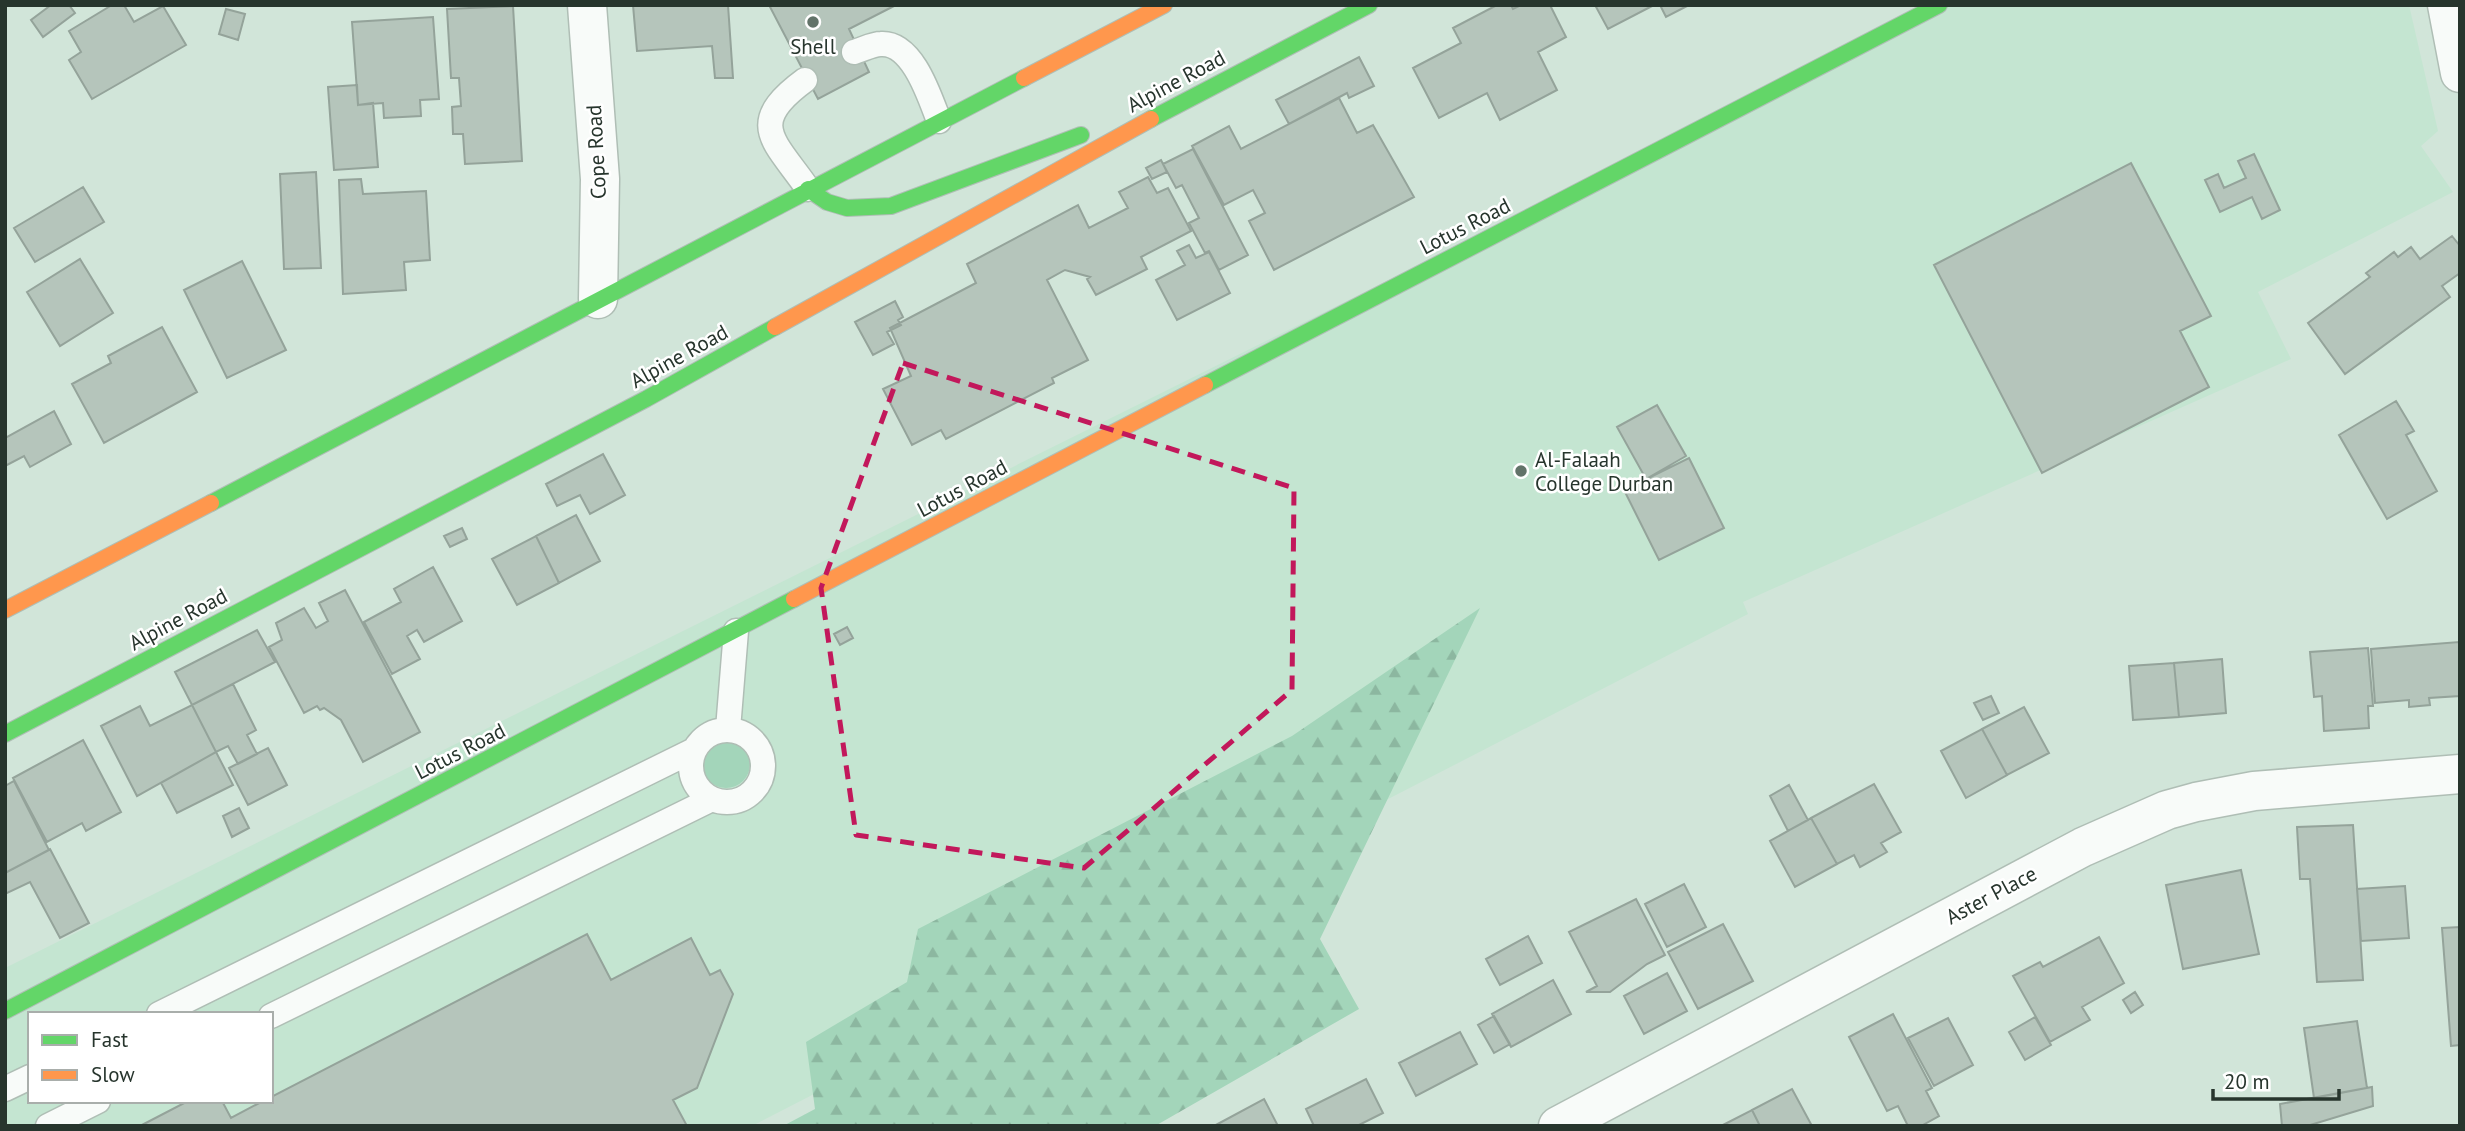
<svg xmlns="http://www.w3.org/2000/svg" width="2465" height="1131" font-family="'PT Sans',sans-serif">
  <defs>
    <pattern id="forest-firs" width="22" height="20" patternUnits="userSpaceOnUse" patternTransform="scale(1.75)"><rect width="22" height="20" fill="#a3d5ba"/><path d="M5 1l3.5 6h-7zM16 11l3.5 6h-7z" fill="#8cb7a0"/></pattern>
  </defs>
  <rect width="100%" height="100%" fill="#d1e5d9"/>
  <path fill="#c4e5d1" fill-rule="evenodd" d="M1942,5H2409L2438,131L2421,146L2453,192L2258,292L2291,359L1743,602L1748,614L752,1126H5V968ZM30,1014H271V1101H30Z"/>
  <path fill="#a3d5ba" d="M702 764a24 24 0 1 1 48 0a24 24 0 1 1-48 0Z"/>
  <path fill="url(#forest-firs)" d="M1480,608L1320,939L1359,1009L1155,1126H783L815,1109L806,1042L907,982L918,929L1292,736Z"/>
  <path fill="#b5c5bb" stroke="#94a39a" stroke-width="2" d="M51,5H69L75,13L43,37L31,20Z
    M112,5H124L134,22L163,6L186,45L92,99L69,60L81,52L69,31Z
    M633,5H728L733,78H715L712,46L637,51Z
    M769,5H896L849,29L869,72L818,99Z
    M1497,5H1511L1513,9L1521,5H1550L1566,37L1538,52L1557,90L1500,120L1487,93L1439,118L1413,68L1461,43L1453,28Z
    M1595,5H1654L1608,29Z
    M1660,5H1689L1666,17Z
    M513,6L522,161L465,164L463,134H453L452,107L461,106L459,78H451L447,9Z
    M226,9L245,14L238,40L219,34Z
    M433,17L439,99L420,100L421,116L384,118L383,103L358,105L352,22Z
    M1359,57L1374,86L1349,98L1347,93L1289,124L1276,100Z
    M357,85L358,105L373,103L378,167L334,170L328,87Z
    M1339,98L1357,133L1373,125L1414,197L1274,270L1249,221L1265,213L1253,190L1224,205L1192,146L1229,126L1241,149Z
    M1193,149L1248,255L1219,270L1209,251L1205,253L1189,223L1199,218L1182,185L1176,188L1163,164Z
    M2254,154L2280,210L2262,219L2252,197L2220,212L2205,180L2218,174L2224,188L2246,178L2238,161Z
    M1161,160L1167,172L1152,179L1146,168Z
    M2131,163L2211,316L2180,331L2209,387L2042,473L1934,265Z
    M316,172L321,268L284,269L280,174Z
    M1148,177L1157,193L1168,188L1191,231L1141,257L1147,269L1096,295L1087,279L1090,277L1065,270L1047,280L1088,360L1052,378L1054,383L946,439L941,430L912,445L883,389L911,376L890,328L976,283L967,264L1078,205L1089,228L1128,208L1119,192Z
    M361,179L363,194L426,191L430,260L404,262L406,290L343,294L339,180Z
    M83,187L104,222L35,262L14,228Z
    M2452,236L2460,246V273L2442,286L2450,297L2345,374L2308,323L2370,277L2366,273L2394,252L2398,257L2411,247L2420,259Z
    M1189,245L1196,258L1209,252L1230,293L1177,320L1156,280L1185,265L1177,251Z
    M80,259L113,313L60,346L27,292Z
    M242,261L286,350L227,378L184,290Z
    M895,301L903,317L898,320L901,325L887,332L894,344L873,355L855,322Z
    M162,327L197,392L104,443L72,384L111,363L108,356Z
    M2396,401L2414,431L2406,435L2437,491L2387,519L2339,435Z
    M1657,405L1686,456L1646,479L1617,427Z
    M54,411L71,444L30,467L24,456L5,466V438Z
    M603,454L625,495L590,514L580,495L557,506L546,484Z
    M1689,458L1724,528L1659,560L1624,490Z
    M576,515L600,561L559,583L536,536Z
    M462,528L467,539L450,547L444,536Z
    M536,536L559,583L517,605L492,559Z
    M433,567L462,621L424,642L417,630L407,636L420,659L392,674L364,622L401,602L394,589Z
    M345,590L420,732L363,762L341,720L324,708L320,710L317,706L304,713L269,647L282,640L276,623L304,608L316,628L328,621L319,603Z
    M847,627L853,638L840,645L834,634Z
    M257,630L275,662L192,705L175,672Z
    M2459,642L2460,696L2429,698L2430,705L2409,707V700L2375,703L2371,649Z
    M2368,648L2373,706H2368L2369,728L2324,731L2322,696L2314,697L2310,652Z
    M2222,659L2226,713L2179,717L2174,663Z
    M2174,663L2179,717L2133,720L2129,666Z
    M233,684L256,730L247,735L257,754L238,764L228,746L216,752L192,705Z
    M1991,696L1999,713L1983,720L1974,703Z
    M192,705L216,752L137,796L101,726L140,706L150,726Z
    M2024,707L2049,753L2007,775L1982,729Z
    M1982,729L2007,775L1966,798L1941,751Z
    M83,740L121,812L86,831L82,823L47,842L13,778Z
    M268,748L287,785L248,805L229,768Z
    M216,752L233,785L177,813L161,783Z
    M14,781L49,850L5,873V786Z
    M1874,784L1901,832L1881,843L1887,852L1860,867L1854,855L1837,864L1811,818Z
    M1789,785L1808,820L1788,831L1770,796Z
    M239,808L249,828L232,837L223,816Z
    M1811,818L1837,864L1795,887L1770,841Z
    M2353,825L2363,980L2317,982L2310,879H2300L2297,827Z
    M50,849L89,923L60,938L30,882L5,894V873Z
    M2241,870L2259,954L2183,969L2166,885Z
    M1684,884L1706,927L1667,947L1645,904Z
    M2405,886L2409,938L2361,941L2357,889Z
    M1636,899L1665,955L1647,964L1610,992H1586L1597,986L1569,932Z
    M1723,924L1753,981L1698,1009L1668,952Z
    M2460,927V1045L2451,1046L2442,928Z
    M587,934L611,980L691,938L710,975L720,970L733,994L697,1088L673,1100L687,1126H140L188,1101H222L231,1118L263,1101H271V1097Z
    M1528,936L1542,963L1500,985L1486,959Z
    M2099,937L2124,983L2082,1007L2090,1020L2050,1042L2013,976L2040,962L2043,967Z
    M1667,973L1687,1011L1644,1034L1624,996Z
    M1553,980L1571,1014L1511,1047L1492,1014Z
    M2135,992L2143,1005L2131,1013L2123,1000Z
    M1893,1014L1932,1088L1926,1091L1939,1116L1921,1126H1908L1898,1106L1887,1111L1849,1037Z
    M1494,1016L1510,1044L1494,1053L1478,1025Z
    M2035,1017L2051,1045L2025,1060L2009,1032Z
    M1948,1018L1973,1065L1934,1086L1908,1038Z
    M2357,1021L2367,1088L2314,1098L2304,1028Z
    M1460,1032L1477,1064L1416,1096L1399,1063Z
    M1366,1079L1383,1113L1357,1126H1314L1306,1109Z
    M2372,1087L2373,1106L2307,1126H2282L2280,1104Z
    M1792,1089L1812,1126H1760L1752,1110Z
    M1264,1099L1278,1126H1214Z
    M1752,1110L1760,1126H1721Z"/>
  <g fill="none" stroke-linecap="round" stroke-linejoin="round">
    <g stroke="#afbeb5" stroke-width="27">
      <path id="lane" d="M854,52C862,50 872,44 881,44C913,42 930,98 939,121
        M805,80C745,124 774,140 808,189
        M728,729L736,631
        M691 766a36 36 0 1 1 72 0a36 36 0 1 1-72 0Z
        M159,1014L694,750
        M271,1016L712,799
        M5,1089L30,1077
        M48,1126L98,1101"/>
    </g>
    <g stroke="#afbeb5" stroke-width="41">
      <path id="street" d="M587,5L600,179L598,299
        M2447,5L2460,73
        M1558,1126L2083,847L2167,810L2196,802L2254,791L2460,774"/>
    </g>
    <g stroke="#afbeb5" stroke-width="18">
      <path id="fast" d="M1151,119L1369,5
        M808,189L827,202L847,208L891,206L1081,135
        M1205,385L1939,5
        M211,503L1024,78
        M5,734L646,399L775,327
        M5,1011L794,599"/>
    </g>
    <g stroke="#afbeb5" stroke-width="18">
      <path id="slow" d="M1024,78L1164,5
        M775,327L1151,119
        M794,599L1205,385
        M5,610L211,503"/>
    </g>
    <use href="#lane" stroke="#f8fbf9" stroke-width="24"/>
    <use href="#street" stroke="#f8fbf9" stroke-width="38"/>
    <use href="#fast" stroke="#63d668" stroke-width="16"/>
    <use href="#slow" stroke="#ff974d" stroke-width="16"/>
  </g>
  <path fill="none" stroke="#c2185b" stroke-width="5" stroke-dasharray="14 9" stroke-linejoin="round" d="M903,363L1294,488L1292,690L1084,868L856,835L821,588Z"/>
  <g fill="#627369" stroke="#fff" stroke-width="2.5">
    <circle cx="813" cy="22" r="7"/>
    <circle cx="1521" cy="471" r="7"/>
  </g>
  <g text-anchor="middle" dominant-baseline="central" stroke-width="5" stroke-linejoin="round" paint-order="stroke">
    <g font-size="21" fill="#27352d" stroke="#fff">
      <text x="813" y="46">Shell</text>
      <text x="1535" y="459" text-anchor="start">Al-Falaah<tspan x="1535" dy="24">College Durban</tspan></text>
    </g>
    <g font-size="21" fill="#27352d" stroke="#fff">
      <text transform="translate(1176 81) rotate(-28)">Alpine Road</text>
      <text transform="translate(596 152) rotate(-93)">Cope Road</text>
      <text transform="translate(1465 226) rotate(-27)">Lotus Road</text>
      <text transform="translate(679 356) rotate(-29)">Alpine Road</text>
      <text transform="translate(962 488) rotate(-28)">Lotus Road</text>
      <text transform="translate(178 619) rotate(-28)">Alpine Road</text>
      <text transform="translate(460 751) rotate(-27)">Lotus Road</text>
      <text transform="translate(1991 895) rotate(-28)">Aster Place</text>
    </g>
  </g>
  <rect width="2465" height="1131" fill="none" stroke="#27352d" stroke-width="14"/>
  <rect x="28" y="1012" width="245" height="91" fill="#ffffff" stroke="#a9aeab" stroke-width="2"/>
  <rect x="42" y="1035" width="35" height="10" fill="#63d668" stroke="#a9aeab" stroke-width="2"/>
  <text x="91" y="1047" font-size="21" fill="#27352d">Fast</text>
  <rect x="42" y="1070" width="35" height="10" fill="#ff974d" stroke="#a9aeab" stroke-width="2"/>
  <text x="91" y="1082" font-size="21" fill="#27352d">Slow</text>
  <path d="M2213 1089v10h126v-10" fill="none" stroke="#27352d" stroke-width="3.5"/>
  <text x="2224" y="1089" font-size="21" fill="#27352d" stroke="#ffffff" stroke-width="5" paint-order="stroke">20 m</text>
</svg>
